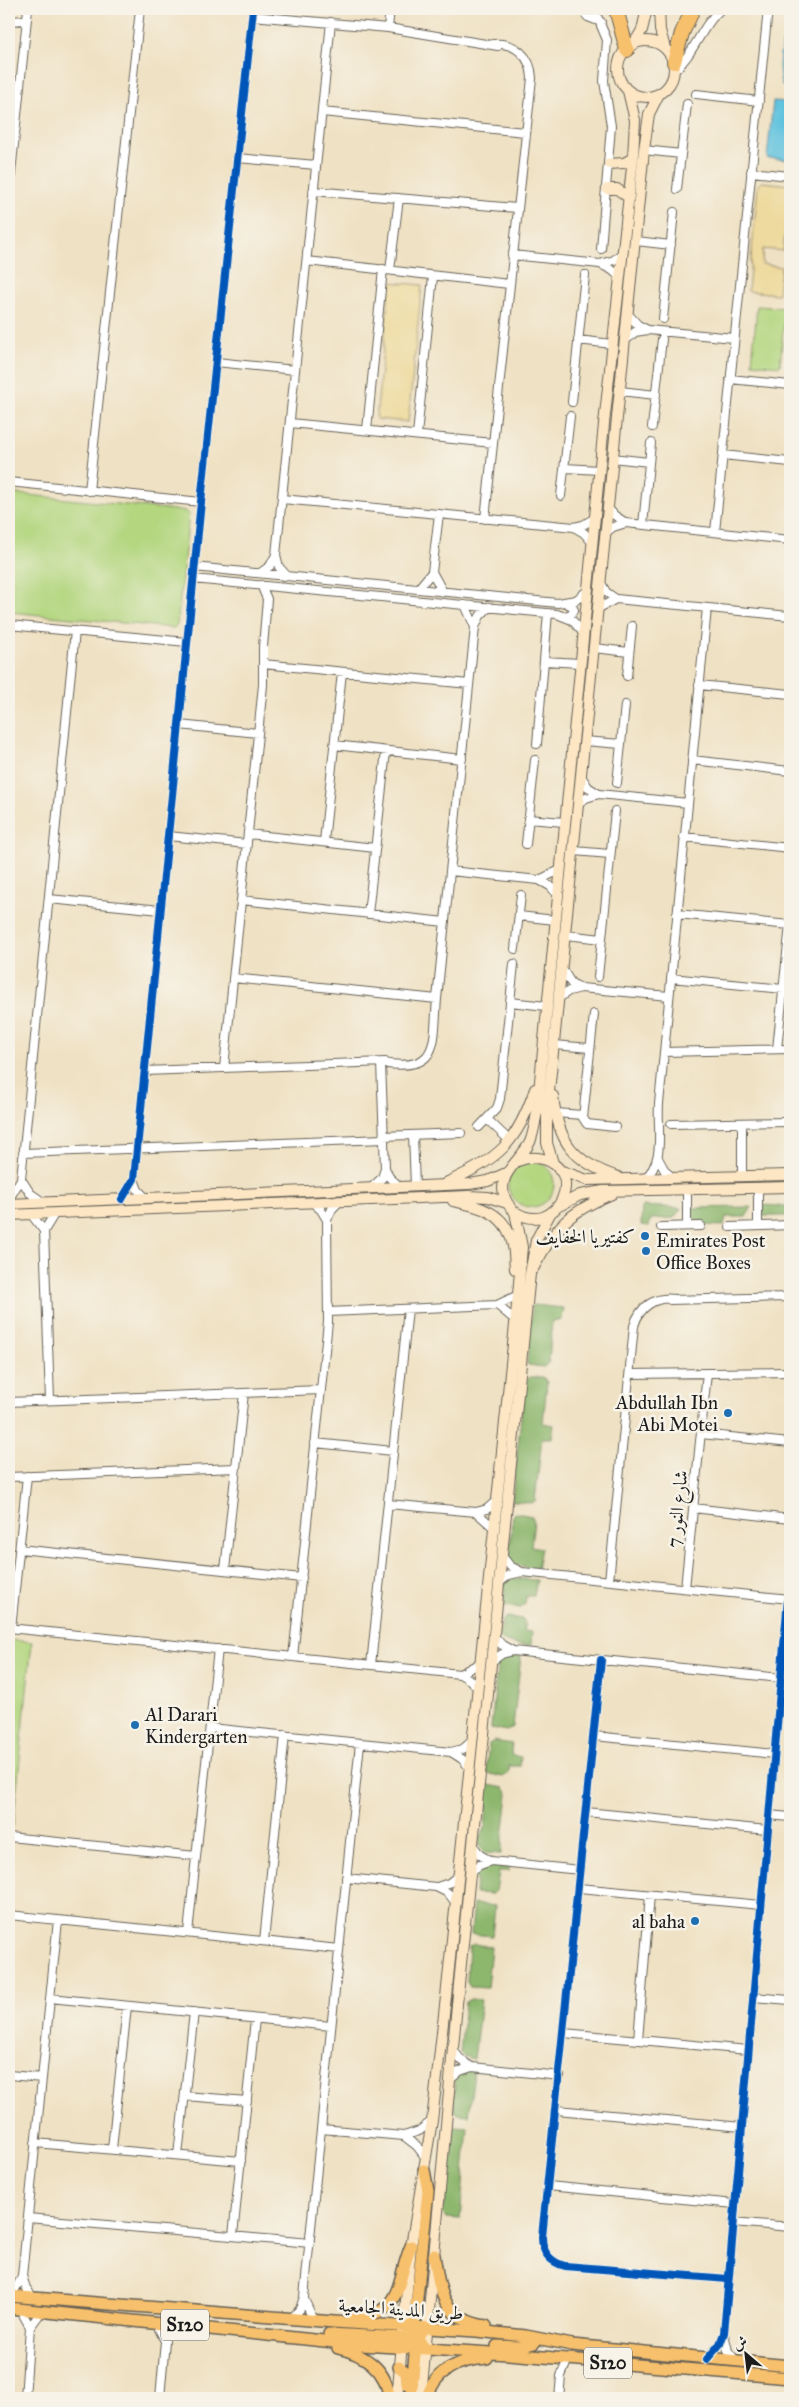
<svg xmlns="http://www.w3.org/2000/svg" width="799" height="2407" font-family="'IM FELL Great Primer',Amiri,serif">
  <rect width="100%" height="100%" fill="#f7f3e8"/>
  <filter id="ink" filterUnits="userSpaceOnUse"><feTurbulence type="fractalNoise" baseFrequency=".02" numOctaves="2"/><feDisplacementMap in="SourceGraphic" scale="10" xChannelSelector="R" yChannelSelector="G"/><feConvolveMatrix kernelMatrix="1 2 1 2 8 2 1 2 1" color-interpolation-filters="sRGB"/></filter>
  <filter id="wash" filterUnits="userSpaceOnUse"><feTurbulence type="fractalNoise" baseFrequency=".0096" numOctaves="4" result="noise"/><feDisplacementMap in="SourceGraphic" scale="20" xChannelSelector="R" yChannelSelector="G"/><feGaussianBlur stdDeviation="1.12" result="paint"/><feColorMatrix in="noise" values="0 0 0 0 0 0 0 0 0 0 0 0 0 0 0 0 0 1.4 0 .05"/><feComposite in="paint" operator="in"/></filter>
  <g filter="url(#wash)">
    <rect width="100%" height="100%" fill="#efe1c3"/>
    <path fill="#b3d67f" stroke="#68794e" d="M757,306L785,308L780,366L752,363Z
      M9,493L185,511L189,514L177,625L174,628L9,612Z
      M508 1184a23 23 0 1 1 46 0a23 23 0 1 1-46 0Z
      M9,1640L32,1642L13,1826H9Z"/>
    <path fill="#8eb76e" stroke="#556a45" d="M758,1205L790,1206V1216H761Z
      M642,1206L681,1208L674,1218L651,1219L649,1226L641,1225Z
      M752,1207L746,1217H726L724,1226L699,1225L685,1208Z
      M534,1305L564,1308L562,1319L552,1321L549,1362L544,1367L528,1365L527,1363L532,1311L530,1307Z
      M530,1377H543L547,1382L543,1423L554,1425L552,1438H542L535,1501L531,1503L514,1501L512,1499L525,1382Z
      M516,1513L532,1516L534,1521L531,1546L541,1548L537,1569L516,1565L509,1558L513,1514Z
      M513,1578L537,1580L534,1596H526L525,1604L521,1608L505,1606L503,1603L505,1590L502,1587L506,1581Z
      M507,1617L523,1619L525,1623L523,1631L532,1632L531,1646C517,1644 503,1646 497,1632L501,1630L502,1621Z
      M505,1655L521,1656L513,1727L507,1731L491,1728L497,1670L495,1665L498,1659Z
      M494,1741L512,1744L511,1755L521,1757L520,1766H509V1772L503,1777L486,1773L489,1744Z
      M489,1785L504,1788L508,1794L501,1854L485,1853L477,1843L485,1827L487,1806L485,1787Z
      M485,1865L509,1867V1871H499L496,1891L492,1894L475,1893L476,1879L473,1877V1873Z
      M474,1904L495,1906L492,1936L471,1934Z
      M474,1944L491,1947L487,1988L470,1987L467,1982L469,1947Z
      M470,1999L481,2000L474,2059L465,2057L460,2053L465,2002Z
      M468,2069L474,2071L469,2115L457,2114L453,2110L455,2085L453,2080Z
      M455,2126L468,2127L460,2219L446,2218L443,2214L451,2130Z"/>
    <path fill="#eeda9e" stroke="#857b5d" d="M762,182L790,185L783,251L763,249L762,264L781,267L778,294L748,291L758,185Z
      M390,282L422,285L408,422L376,419Z"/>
    <path fill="#60c2de" stroke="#3e6f7d" d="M790,33V89L782,85C777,74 778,39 790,33Z
      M773,101L790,102V160L767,158Z"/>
  </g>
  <g filter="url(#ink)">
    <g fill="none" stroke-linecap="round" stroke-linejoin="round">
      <g stroke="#666156" stroke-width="10">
        <path id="street" d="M581,9L588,17L601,22
          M594,9L607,40L604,81L611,126L601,249
          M252,16L388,28L498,46
          M9,21L26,20
          M388,28L390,9
          M674,71C695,53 701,26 721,9
          M696,94L759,101
          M322,112L525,132
          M644,150L681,154
          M238,158L316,165
          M751,172L790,176
          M677,189L687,104
          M313,191L517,208
          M9,192L28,9
          M636,241L671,245
          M512,255L600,264L614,260L622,253
          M307,261L509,284
          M600,264L612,270L620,277
          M390,270L399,198
          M628,314L638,325L648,330
          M663,319L674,212
          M578,340L612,344
          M626,340L635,332L648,330L734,338
          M216,362L295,370
          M730,379L790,385
          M620,391L656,395
          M572,402L585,275
          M290,423L493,443
          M652,427L662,339
          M367,430L383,269
          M417,435L433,276
          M723,455L790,462
          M612,458L649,462
          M565,468L599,470
          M9,482L201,502
          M89,491L140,9
          M561,496L570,416
          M282,499L574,527L583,525L595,518
          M608,508L614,515L626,523
          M485,519L532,78C531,56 515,42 493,44
          M643,525L651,443
          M574,527L584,533L592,542
          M715,532L768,9
          M605,533L613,527L626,523L790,540
          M194,567L558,603L576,600L588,590
          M432,572L443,592
          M260,573L270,566L276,555
          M287,576L279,567L276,555L331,22
          M193,579L557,614L572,620L584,634
          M601,583L606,592L616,599L790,616
          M418,589L432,572L439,514
          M465,605L475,627
          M597,609L616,599
          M565,616L571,614L574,610L572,606L566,603
          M9,625L187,642
          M594,648L629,652
          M544,661L580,663
          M263,664L469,684
          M627,676L632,626
          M699,685L790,694
          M179,725L258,733
          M584,741L621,744
          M537,744L548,613
          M334,745L462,759
          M692,760L790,771
          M581,776L588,787L599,794
          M617,783L625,705
          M578,803L586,798L599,794L688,803
          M528,819L564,822
          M248,834L375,848
          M168,836L247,844
          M684,837L790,848
          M324,842L342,672
          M526,844L535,760
          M574,851L610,854
          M450,871L539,880L550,886L558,895
          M539,880L560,870
          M49,899L161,910
          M241,900L445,922
          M368,914L386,751
          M677,914L790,925
          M519,916L555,920
          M566,935L602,939
          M515,949L521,895
          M562,969L571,983L581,988
          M598,977L615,811
          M233,978L437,999
          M671,978L783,989
          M559,998L569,991L581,988L669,996
          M510,1002L546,1006
          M594,1014L583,1118L587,1124L615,1127
          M554,1045L590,1048
          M777,1049L790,925
          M664,1052L790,1049
          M381,1063C441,1073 433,1043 437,999L475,627L480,616L489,607
          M224,1068L263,685V647L267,599L261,585
          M145,1071L385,1062
          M555,1113L583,1115
          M487,1119L510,1141
          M742,1123V1177
          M671,1124L790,1122
          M479,1127L497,1108L500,1099L514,964
          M413,1135L415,1186
          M383,1136L461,1133
          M23,1153L384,1139
          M658,1158L665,1171L673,1178
          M385,1168L389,1177L400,1187
          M21,1179L30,1193L43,1202
          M134,1179L138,1190L146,1198
          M644,1179C666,1162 657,1128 659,1104L707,608
          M371,1188L382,1178L385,1168L381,1063
          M758,1188V1226
          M9,1199L21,1179L75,631
          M122,1199L134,1179L201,502L253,9
          M312,1202L321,1210L327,1220
          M31,1214L44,1231
          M687,1226V1189
          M661,1227L701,1226
          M730,1227L790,1225
          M670,1300L790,1297
          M497,1305L515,1320
          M328,1312L497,1305L518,1295
          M630,1374L790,1372
          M50,1400L44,1231L55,1213
          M9,1402L321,1390
          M701,1434L790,1443
          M315,1443L393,1451
          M9,1477L236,1468
          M388,1504L476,1512L493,1527
          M693,1508L790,1519
          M476,1512L487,1509L496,1501
          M19,1549L302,1578
          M502,1556L510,1566L522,1572
          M225,1570L244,1393
          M609,1581L634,1326C639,1307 655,1296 675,1299
          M499,1583L509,1575L522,1572L790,1599
          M685,1588L707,1373
          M9,1628L460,1674L470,1680L478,1688
          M11,1628L27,1476
          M494,1636L502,1645L513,1651
          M293,1657L328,1322L327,1220L332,1209L340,1201
          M601,1660L542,2237C542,2252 550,2262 565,2266L728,2279
          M492,1661L502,1654L513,1651L781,1678
          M371,1665L408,1309
          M460,1674L480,1663
          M210,1728L451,1752L463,1749L472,1741
          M594,1736L774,1754
          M451,1752L462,1759L470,1768
          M586,1812L767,1830
          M769,1815L790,1817
          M9,1837L196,1856
          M473,1845L480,1855L491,1861
          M470,1872L480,1865L491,1861L580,1870
          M346,1878L436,1887L448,1893L456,1903
          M437,1887L449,1883L459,1875
          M579,1888L761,1905
          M9,1915L339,1949
          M188,1933L218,1649
          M264,1941L285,1735
          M753,1997L790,2000
          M50,1998L331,2026
          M564,2033L748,2050
          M638,2040L650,1895
          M453,2050L461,2060L472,2067
          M9,2075L42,2078
          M451,2079L460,2071L472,2067L560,2076
          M185,2096L247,2101
          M557,2110L742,2127
          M321,2129L404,2136L419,2131L432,2121
          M404,2136L417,2146L426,2158
          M35,2143L241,2161
          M112,2149L127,2006
          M178,2155L194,2012
          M548,2186L735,2204
          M28,2218L310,2243
          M733,2222L790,2227
          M233,2236L255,2019
          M22,2276L26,2288L33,2298
          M9,2296L17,2287L22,2276L58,1920
          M304,2299L314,2321
          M20,2309L30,2327L25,2398
          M291,2319L300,2309L304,2297L360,1743
          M156,2323L165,2341L160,2398
          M30,2327L42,2311
          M724,2334L728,2351L736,2361
          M707,2358L720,2344L724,2333L788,1599
          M559,2398L561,2376L568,2359"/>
      </g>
      <g stroke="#666156" stroke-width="12">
        <path id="secondary" d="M659,9L660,30L665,48
          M618 69a28 28 0 1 1 56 0a28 28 0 1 1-56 0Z
          M633,45L642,30L647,9
          M609,164L624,163L633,158
          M607,189H617L628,197
          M553,1096C558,1142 573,1162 618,1177
          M518,1161C544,1150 575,1169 562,1199C559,1207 551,1214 543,1217C534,1219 525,1218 517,1213C511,1210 508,1205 505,1198C496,1174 520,1162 530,1142C534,1132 535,1122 537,1112L604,424L633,158L635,120L628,91
          M553,1163L547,1143V1112L644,150L649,114L659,94
          M559,1170L587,1180L790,1175
          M446,1183C499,1158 516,1145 535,1089
          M453,1201C479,1206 505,1212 512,1242C515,1251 514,1260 515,1269
          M9,1204L469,1184L488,1181L506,1173
          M559,1206L580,1195L603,1191L790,1187
          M9,1215L468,1196L488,1197L507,1203
          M533,1269C556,1226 567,1213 612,1194
          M397,2398L411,2246L432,2121L447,1988L518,1295L522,1247L515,1212
          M421,2398L457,2004L530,1274L536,1240L550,1214"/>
      </g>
      <g stroke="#666156" stroke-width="14">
        <path id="primary" d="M424,2170L428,2191L414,2327L416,2336L425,2349
          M434,2255C440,2292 442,2319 486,2326
          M9,2296L334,2322L476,2331L526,2336L572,2345L790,2366
          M9,2308L362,2345L508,2354L790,2378
          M353,2318C404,2315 396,2281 411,2246
          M329,2334L404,2338L416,2336L422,2332
          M497,2346L519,2347L534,2343
          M338,2348C364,2354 387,2369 389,2398
          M399,2367L406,2372L407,2384
          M411,2398L415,2354L414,2341
          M427,2398C435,2369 459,2360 487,2358"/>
      </g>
      <g stroke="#666156" stroke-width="16">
        <path id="highway" d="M616,9L627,50
          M674,62L682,33L693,9"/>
      </g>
      <use href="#street" stroke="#fff" stroke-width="8"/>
      <use href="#secondary" stroke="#fce6c4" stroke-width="10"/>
      <use href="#primary" stroke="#f7c06c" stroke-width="11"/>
      <use href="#highway" stroke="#f7c06c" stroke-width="14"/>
      <g stroke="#f7f3e8" stroke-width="11">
        <path id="cycleway" d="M122,1199L134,1179L201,502L253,9
          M601,1660L542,2237C542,2252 550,2262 565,2266L728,2279
          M707,2359L720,2344L724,2333L788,1599"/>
      </g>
      <use href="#cycleway" stroke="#0057b8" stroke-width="8"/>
    </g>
  </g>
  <g fill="#1f6fb2" stroke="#f7f3e8" stroke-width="2">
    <circle cx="645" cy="1236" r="5"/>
    <circle cx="646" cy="1251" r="5"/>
    <circle cx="728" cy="1413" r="5"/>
    <circle cx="135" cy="1725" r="5"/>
    <circle cx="695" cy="1921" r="5"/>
  </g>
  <g text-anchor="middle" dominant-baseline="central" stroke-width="5" stroke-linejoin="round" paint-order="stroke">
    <g fill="#f7f3e8" stroke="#5e5c59" stroke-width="1">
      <rect x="161" y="2309.5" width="48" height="31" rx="4"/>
      <rect x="584" y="2347.5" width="48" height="31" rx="4"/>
    </g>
    <g font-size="18" font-weight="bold" fill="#1c1c1c">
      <text x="185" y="2325">S120</text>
      <text x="608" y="2363">S120</text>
    </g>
    <g font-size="19" fill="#1c1c1c" stroke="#f7f3e8" text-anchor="end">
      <text x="635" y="1236">كفتيريا الخفايف</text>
      <text x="656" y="1240" text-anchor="start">Emirates Post<tspan x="656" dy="22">Office Boxes</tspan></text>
      <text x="718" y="1402">Abdullah Ibn<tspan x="718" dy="22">Abi Motei</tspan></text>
      <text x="145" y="1714" text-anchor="start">Al Darari<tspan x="145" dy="22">Kindergarten</tspan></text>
      <text x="685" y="1921">al baha</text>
    </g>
    <g font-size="19" fill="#1c1c1c" stroke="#f7f3e8">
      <text transform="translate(677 1509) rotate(-84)">شارع النور 7</text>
      <text transform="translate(401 2309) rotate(4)">طريق المدينة الجامعية</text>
    </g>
  </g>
  <rect width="799" height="2407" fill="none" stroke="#f7f3e8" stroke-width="30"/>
  <g transform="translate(746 2354) rotate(332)" stroke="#f7f3e8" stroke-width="4" paint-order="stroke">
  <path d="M0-4L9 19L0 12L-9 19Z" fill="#1c1c1c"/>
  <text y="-8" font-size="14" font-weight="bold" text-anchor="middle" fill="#1c1c1c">ش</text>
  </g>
</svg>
